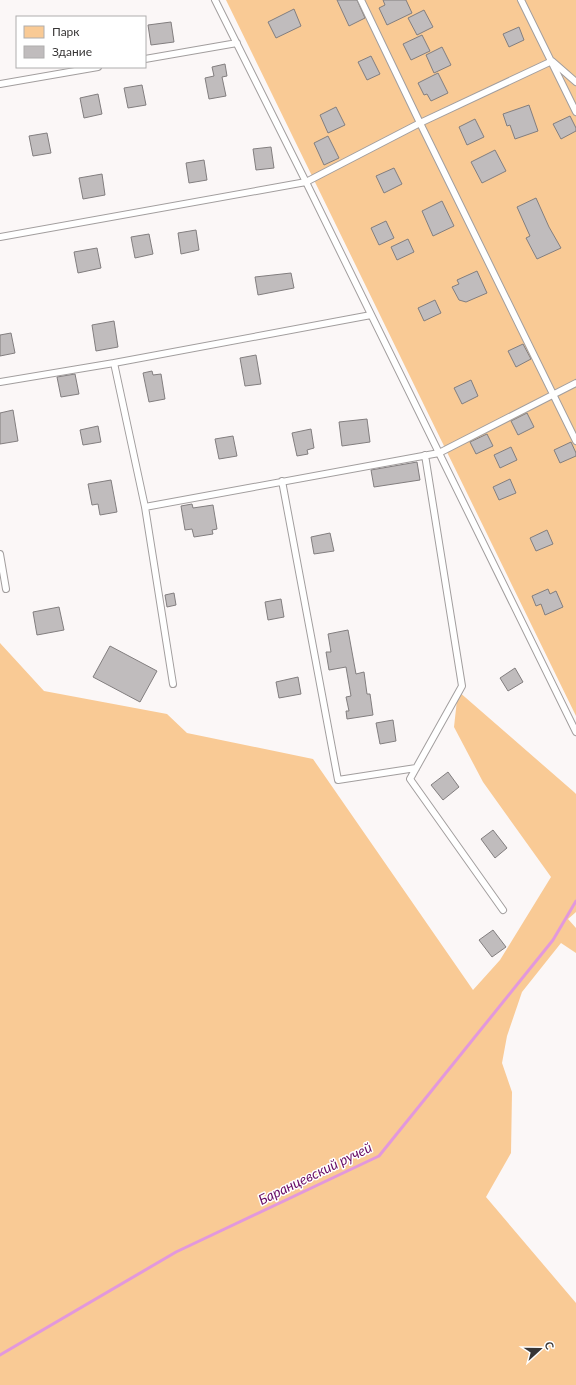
<svg xmlns="http://www.w3.org/2000/svg" width="576" height="1385" font-family="Lato,sans-serif">
  <rect width="100%" height="100%" fill="#fbf7f7"/>
  <path fill="#f9ca95" d="M226,0H576V716Z
    M0,643L44,691L167,714L187,733L313,759L473,990L500,960L551,877L483,782L454,727L458,691L574,792L576,794V912L568,919L576,928V953L561,943L522,992L507,1036L502,1063L512,1092L511,1153L486,1197L576,1303V1385H0Z"/>
  <g fill="none" stroke-linecap="round" stroke-linejoin="round">
    <path stroke="#e298dc" stroke-width="3" d="M0,1355L176,1252L379,1156L553,940L576,901"/>
  </g>
  <path fill="#c0bcbd" stroke="#827e7f" d="M337,0H357L365,18L349,26Z
    M383,0H406L412,13L387,25L379,8L385,5Z
    M294,9L301,26L276,38L268,22Z
    M424,10L433,27L417,35L408,18Z
    M171,22L174,42L151,45L148,25Z
    M519,27L524,40L509,47L503,34Z
    M422,35L430,51L411,60L403,44Z
    M442,47L451,65L434,73L426,55Z
    M371,56L380,74L367,80L358,62Z
    M225,64L227,76L222,77L226,96L209,99L205,78L214,76L212,67Z
    M438,73L448,93L431,101L427,94L424,95L418,83Z
    M142,85L146,105L128,108L124,88Z
    M98,94L102,114L84,118L80,98Z
    M529,105L538,131L515,139L510,125L507,126L503,114Z
    M336,107L345,125L328,133L320,115Z
    M570,116L576,128V131L561,139L553,124Z
    M475,119L484,137L467,145L459,127Z
    M47,133L51,153L33,156L29,136Z
    M328,136L339,158L324,165L314,143Z
    M271,147L274,168L256,170L253,149Z
    M495,150L506,171L482,183L471,162Z
    M204,160L207,180L189,183L186,163Z
    M394,168L402,184L384,193L376,176Z
    M102,174L105,195L83,199L79,178Z
    M536,198L549,227L561,248L537,259L526,238L530,236L517,207Z
    M442,201L454,226L433,236L422,211Z
    M386,221L394,238L379,245L371,228Z
    M196,230L199,250L181,254L178,233Z
    M149,234L153,254L135,258L131,237Z
    M408,239L414,252L397,260L391,247Z
    M97,248L101,268L78,273L74,252Z
    M477,271L487,293L466,302L459,300L452,287L459,284L457,280Z
    M291,273L294,288L258,295L255,277Z
    M435,300L441,313L424,321L418,308Z
    M114,321L118,347L96,351L92,325Z
    M11,333L15,353L0,356V335Z
    M523,344L531,359L516,367L508,351Z
    M256,355L261,384L245,386L240,358Z
    M152,371L153,375L161,374L165,399L149,402L143,373Z
    M75,374L79,394L61,397L57,377Z
    M471,380L478,396L462,404L454,388Z
    M13,410L18,441L0,444V413Z
    M527,413L534,427L518,435L511,421Z
    M367,419L370,442L342,446L339,422Z
    M98,426L101,442L83,445L80,430Z
    M311,429L314,448L307,450L308,454L297,456L292,433Z
    M487,434L493,446L476,454L470,442Z
    M233,436L237,456L219,459L215,439Z
    M571,442L576,453V456L560,463L554,450Z
    M511,447L517,460L500,468L494,455Z
    M417,462L420,480L374,487L371,470Z
    M510,479L516,493L499,500L493,487Z
    M111,480L117,512L100,515L98,504L92,505L88,484Z
    M192,504L193,508L213,505L217,529L212,530L213,534L194,537L192,529L185,530L181,506Z
    M547,530L553,544L536,551L530,538Z
    M330,533L334,551L314,554L311,537Z
    M548,589L550,594L556,591L563,607L545,615L541,604L536,606L532,596Z
    M174,593L176,605L167,607L165,595Z
    M281,599L284,617L268,620L265,602Z
    M59,607L64,630L37,635L33,612Z
    M348,630L356,674L364,672L367,694H370L373,715L347,719L346,711H349L346,697L351,696L346,667L329,670L326,652H331L328,634Z
    M110,646L157,671L140,702L93,677Z
    M515,668L523,682L508,691L500,678Z
    M298,677L301,694L279,698L276,682Z
    M393,720L396,741L380,744L376,723Z
    M448,772L459,787L443,800L431,785Z
    M493,830L507,848L495,858L481,839Z
    M493,930L506,947L492,957L479,940Z"/>
  <g fill="none" stroke-linecap="round" stroke-linejoin="round">
    <g stroke="#a29e9e" stroke-width="8">
      <path id="service" d="M215,0L306,182L576,732
        M361,0L420,123L576,441
        M521,0L576,112
        M145,59L237,43
        M0,84L98,67
        M0,237L306,182L420,123L552,61L576,82
        M0,382L114,363
        M425,455L462,686L410,779L503,910
        M282,481L338,780L416,768
        M145,507L439,453L576,383
        M0,554L6,589
        M173,684L145,507L114,363L371,315"/>
    </g>
    <use href="#service" stroke="#fff" stroke-width="6"/>
  </g>
  <g text-anchor="middle" dominant-baseline="central" stroke-width="3" stroke-linejoin="round" paint-order="stroke">
    <g font-size="14" font-style="italic" fill="#670c65" stroke="#fff">
      <text transform="translate(315 1173) rotate(-26)">Баранцевский ручей</text>
    </g>
  </g>
  <rect x="16" y="16" width="130" height="52" fill="#ffffff" stroke="#afaeae"/>
  <rect x="24" y="26" width="20" height="12" fill="#f9ca95" stroke="#afaeae"/>
  <text x="52" y="36" font-size="12" fill="#373535">Парк</text>
  <rect x="24" y="46" width="20" height="12" fill="#c0bcbd" stroke="#afaeae"/>
  <text x="52" y="56" font-size="12" fill="#373535">Здание</text>
  <g transform="translate(540 1349) rotate(69)" stroke="#ffffff" stroke-width="3" paint-order="stroke">
  <path d="M0-3L7 15L0 10L-7 15Z" fill="#373535"/>
  <text y="-6" font-size="11" font-weight="bold" text-anchor="middle" fill="#373535">С</text>
  </g>
</svg>
